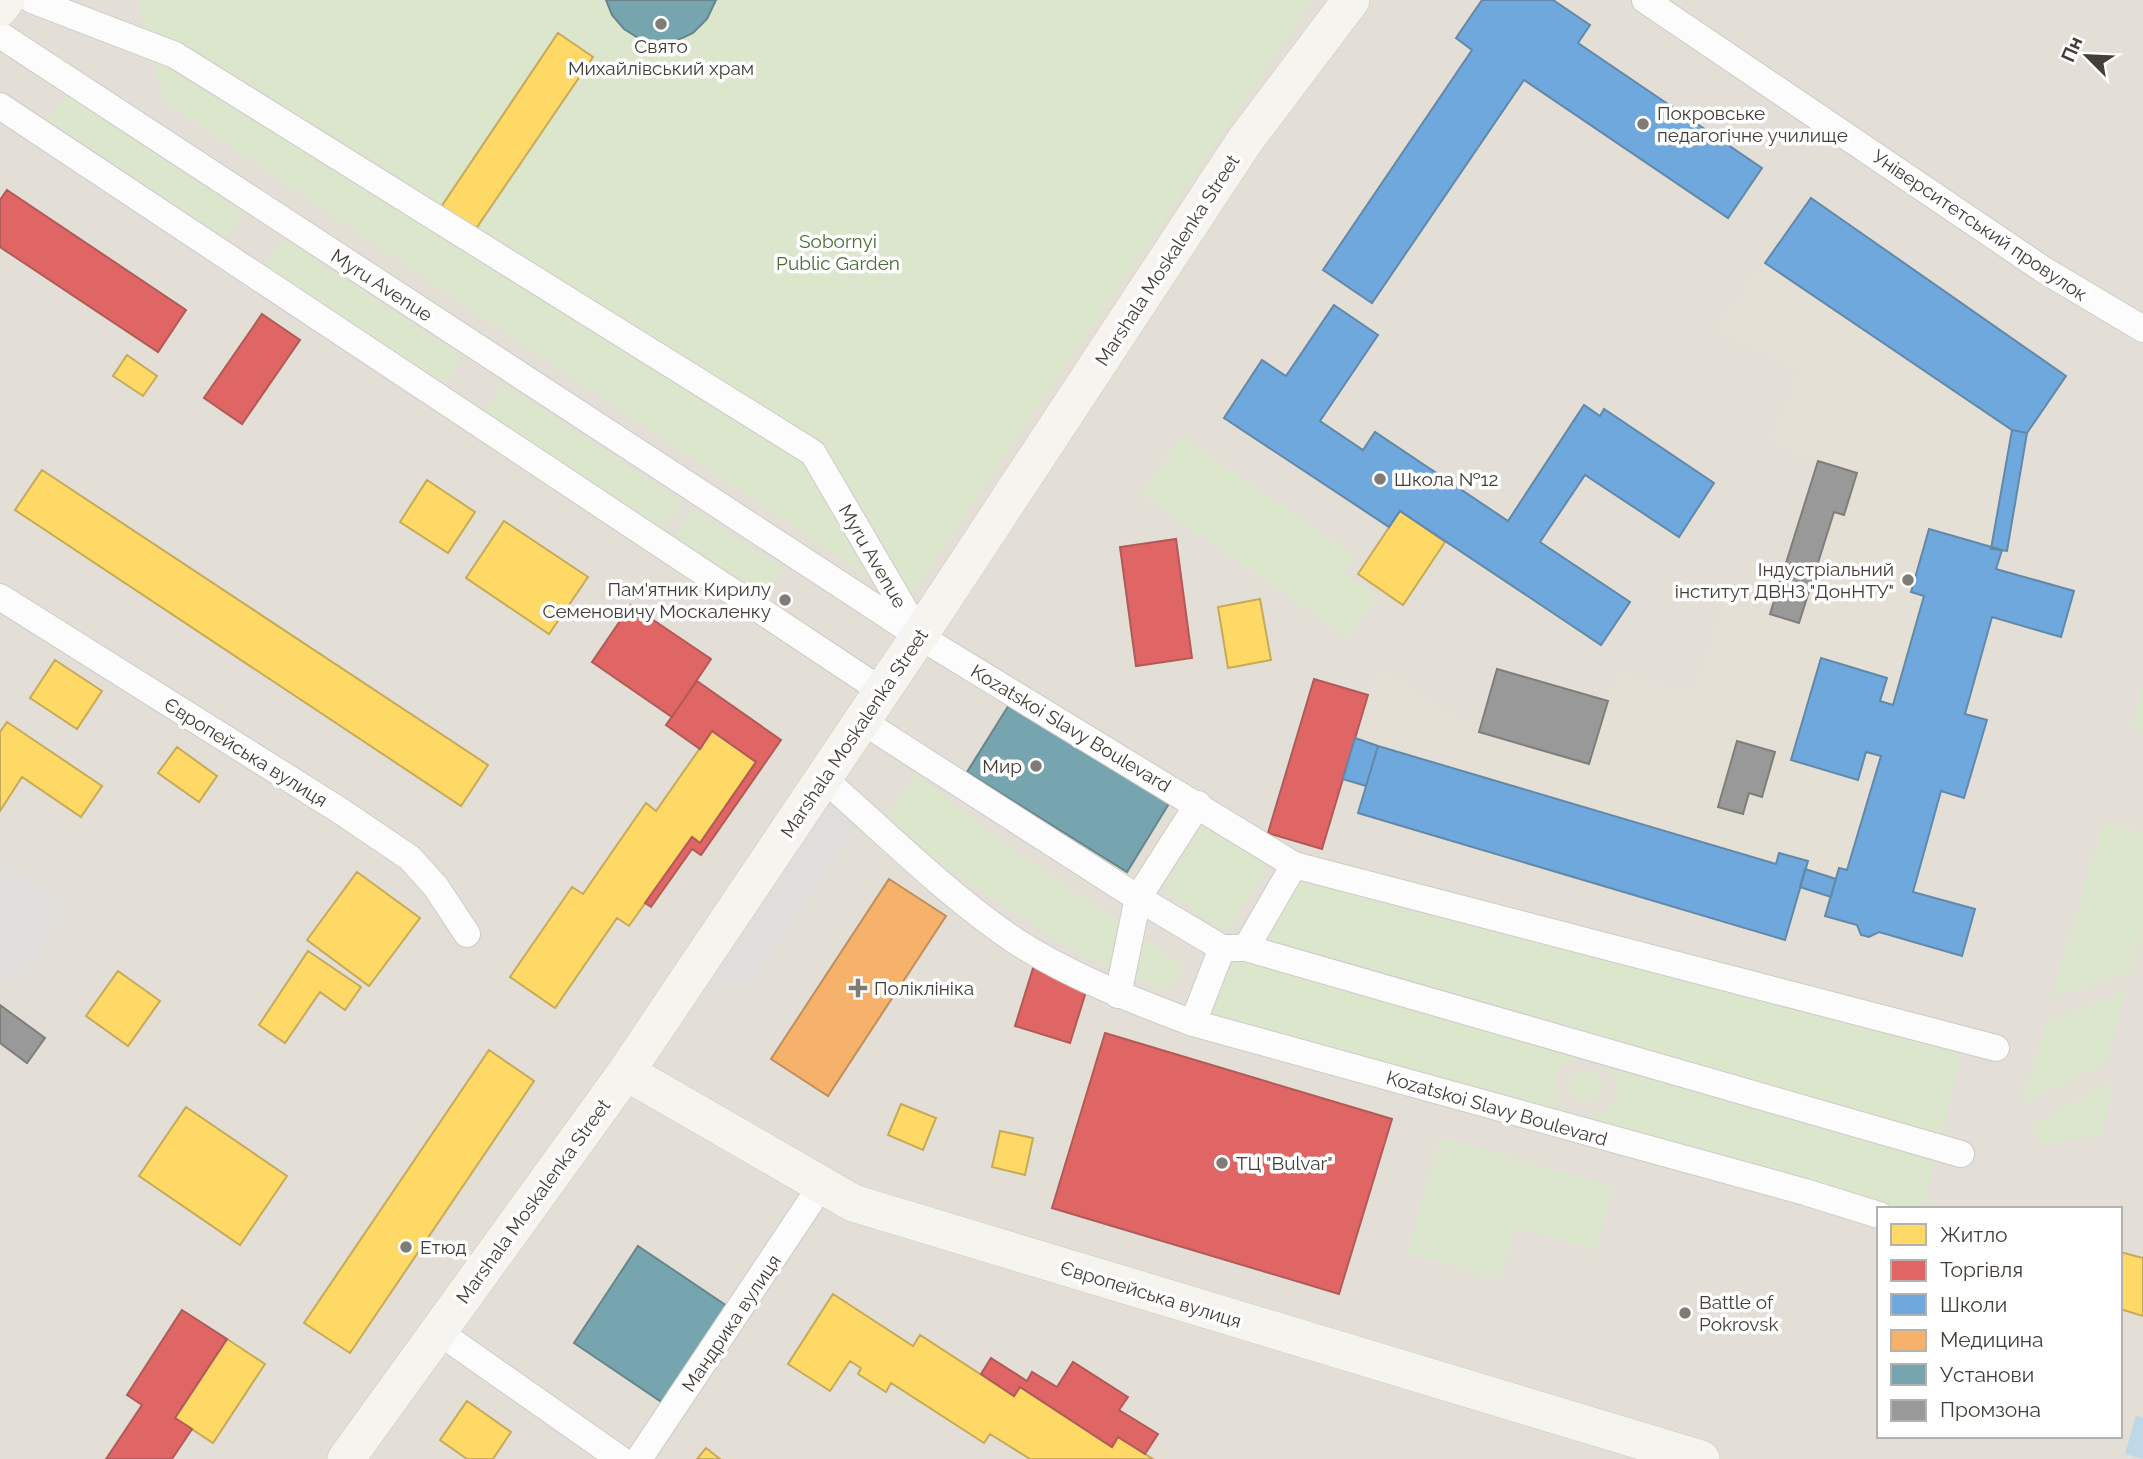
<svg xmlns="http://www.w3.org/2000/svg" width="2143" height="1459" font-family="Raleway,sans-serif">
  <rect width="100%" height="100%" fill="#efede9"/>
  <path fill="#e3dfd7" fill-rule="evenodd" d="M0,0H2143V1459H0ZM1879,1209H2120V1436H1879Z"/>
  <path fill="#e5e0d5" d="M1811,198L2066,376L2027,433L2007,551H2001L1996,569L2061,637L1992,618L1965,714L1987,720L1964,798L1941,792L1913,891L1975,909L1962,956L1879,932L1869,937L1861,935L1857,925L1825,916L1831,896L1801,887L1785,940L1358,813L1366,786L1343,779L1268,833L1314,679L1367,695L1377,669L1479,731L1497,669L1607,701L1619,673L1693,695L1725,599L1770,614L1818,461L1770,443L1801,370L1715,330Z"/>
  <path fill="#dce6cc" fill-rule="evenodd" d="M137,0H1312L906,603L164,102Z
    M67,92L246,210L223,244L44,126Z
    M283,238L462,356L439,390L260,272Z
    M503,383L681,501L659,535L480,417Z
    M1182,436L1356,557L1343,572L1377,597L1348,638L1141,494Z
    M693,509L783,568L760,602L670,544Z
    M2143,684V732L2130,728Z
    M915,773L1024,858L1184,965L1168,992L1081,955L990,898L884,824Z
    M1199,816L1271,863L1226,932L1154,884L1161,873L1169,877L1197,835L1190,830Z
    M2104,822L2143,832V932L2131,973L2051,997Z
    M1294,865L1963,1046L1922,1209H1879L1193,1023L1222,948H1247ZM1582,1056C1647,1071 1610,1136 1567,1112C1546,1092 1554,1063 1582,1056Z
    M2126,991L2105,1064L2021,1105L2046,1022Z
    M1569 1086a16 16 0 1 1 32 0a16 16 0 1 1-32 0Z
    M2106,1084L2114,1086L2100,1137H2073L2044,1146L2029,1127Z
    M1440,1137L1614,1187L1596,1250L1514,1227L1499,1279L1407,1253Z"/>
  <path fill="#e0deda" d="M814,792L860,823L749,987L682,990Z
    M0,859L69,907L15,986L0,975Z"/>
  <path fill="#bed8e8" d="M2136,1415L2143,1418V1459L2125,1454Z"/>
  <path fill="#ffd966" stroke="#c7aa58" stroke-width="2" d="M558,33L593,57L473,233L439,210Z
    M127,355L157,376L143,396L113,376Z
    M42,470L488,765L461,806L15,510Z
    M427,480L475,512L448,553L400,522Z
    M1400,511L1445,542L1403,605L1358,574Z
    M504,521L588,577L549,634L466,578Z
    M1260,599L1271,660L1228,668L1218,607Z
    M55,660L102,691L77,729L30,698Z
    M7,722L102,786L81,817L22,777L0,811V732Z
    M712,731L756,762L700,843L692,837L629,926L617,918L555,1008L510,977L572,887L583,894L646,803L656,811Z
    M177,747L217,776L199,802L158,773Z
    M357,872L420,918L369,986L307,940Z
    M308,951L361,987L345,1010L320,992L285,1043L259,1025Z
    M118,971L160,1001L128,1046L86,1016Z
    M489,1050L534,1081L350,1353L304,1323Z
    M901,1104L936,1118L923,1150L888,1135Z
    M186,1107L287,1176L240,1245L139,1176Z
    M1000,1131L1033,1138L1025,1175L992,1167Z
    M2120,1252L2143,1258V1316L2120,1309Z
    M833,1294L913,1346L920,1335L1014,1396L1020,1387L1112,1447L1118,1437L1153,1459H1030L990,1434L984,1443L891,1383L886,1392L858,1374L861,1368L850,1361L830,1391L788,1364Z
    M227,1339L265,1364L213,1443L175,1418Z
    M467,1401L511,1432L493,1459H467L440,1440Z
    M706,1448L720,1459H697Z"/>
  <path fill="#e06666" stroke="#b15a58" stroke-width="2" d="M7,190L186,310L158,352L0,247V200Z
    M262,314L300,340L242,424L204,398Z
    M1176,539L1192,658L1136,666L1120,547Z
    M631,605L711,659L672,717L592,662Z
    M1314,679L1368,695L1322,849L1268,833Z
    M697,681L781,740L701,855L692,849L651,907L645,903L692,837L700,843L756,762L712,731L700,749L666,725Z
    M1034,965L1071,977L1085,995L1070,1043L1015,1026Z
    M1105,1033L1392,1119L1339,1294L1052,1208Z
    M182,1310L227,1339L175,1418L192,1429L172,1459H106L142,1405L127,1395Z
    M991,1358L1027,1381L1032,1372L1057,1387L1073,1362L1128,1397L1119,1410L1158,1434L1145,1454L1118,1437L1112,1447L1020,1387L1014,1396L981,1374Z"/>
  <path fill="#6fa8dc" stroke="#6288aa" stroke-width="2" d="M1482,0H1553L1590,25L1578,43L1762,168L1728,218L1524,80L1372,303L1323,270L1472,50L1456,38Z
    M1811,198L2066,376L2027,433L2012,430L1765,263Z
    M1334,305L1378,335L1320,421L1363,450L1375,432L1508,521L1584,405L1600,416L1604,409L1714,483L1679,537L1585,475L1540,542L1630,602L1601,645L1400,511L1389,527L1224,418L1262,360L1286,376Z
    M2012,430L2027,433L2007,551L1991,549Z
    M1929,529L2002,550L1996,569L2074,591L2061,637L1992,617L1965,714L1987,720L1964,798L1941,791L1913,892L1975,909L1962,956L1879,932L1869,937L1861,935L1857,925L1825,916L1839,868L1847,870L1881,756L1866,752L1858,780L1791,760L1821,658L1887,678L1880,701L1893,705L1924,596L1911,592Z
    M1355,738L1378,746L1366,786L1343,779Z
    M1378,746L1776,864L1779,853L1808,861L1785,940L1358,813Z
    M1805,869L1836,879L1831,897L1800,887Z"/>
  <path fill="#f6b26b" stroke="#c08f5b" stroke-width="2" d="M889,879L946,916L828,1096L771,1059Z"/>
  <path fill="#76a5af" stroke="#67868b" stroke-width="2" d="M606,0H716L707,19L693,33L676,41L658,43L640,39L624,29L612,15Z
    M1014,697L1173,797L1127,872L967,772Z
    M638,1246L730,1308L666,1405L574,1343Z"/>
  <path fill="#999" stroke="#7f7e7c" stroke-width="2" d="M1818,461L1857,473L1844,515L1834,512L1799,623L1770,614Z
    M1497,669L1608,701L1589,764L1479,732Z
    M1737,741L1775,752L1762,797L1749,793L1743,814L1718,807Z
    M0,1005L45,1038L27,1063L0,1043Z"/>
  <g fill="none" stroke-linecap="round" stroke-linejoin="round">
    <g stroke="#cdcbc7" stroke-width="28">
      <path id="street" d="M32,0L175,55L813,453L917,631
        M1645,0L2044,270L2143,329
        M0,35L919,636L1294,865L1996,1048
        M0,106L882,691
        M0,597L339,810L410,858L436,887L467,934
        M862,721L1138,898L1222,948
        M823,778C885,832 946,894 1014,940C1069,976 1132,1000 1193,1023
        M1294,865L1246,948L1961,1154
        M1246,948H1222L1193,1023L1805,1192L1879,1215
        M1118,995L1138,898L1198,804
        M439,1332L620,1459
        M639,1459L821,1186"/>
    </g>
    <g stroke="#cdcac1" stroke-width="38">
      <path id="secondary" d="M0,8L6,0
        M626,1072L853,1203L1701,1459
        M346,1459L626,1072L919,636L1244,142L1351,0"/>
    </g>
    <use href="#street" stroke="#fdfcfc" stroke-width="26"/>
    <use href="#secondary" stroke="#f5f4ef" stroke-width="37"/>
  </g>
  <g fill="#7f7b75" stroke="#fff" stroke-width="2.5">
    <circle cx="661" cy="24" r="7"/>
    <circle cx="1643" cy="124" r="7"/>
    <circle cx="1380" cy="479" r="7"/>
    <circle cx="1908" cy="580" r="7"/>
    <circle cx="785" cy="600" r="7"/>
    <circle cx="1036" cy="766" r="7"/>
    <path d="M854.5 977.5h7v7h7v7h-7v7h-7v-7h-7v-7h7z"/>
    <circle cx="1222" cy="1163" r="7"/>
    <circle cx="406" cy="1247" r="7"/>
    <circle cx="1685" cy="1313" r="7"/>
  </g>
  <g text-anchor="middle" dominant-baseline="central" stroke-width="7" stroke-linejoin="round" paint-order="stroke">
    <g font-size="19" fill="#433e37" stroke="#fff" text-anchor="start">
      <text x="661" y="46" text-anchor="middle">Свято<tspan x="661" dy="22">Михайлівський храм</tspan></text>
      <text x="1657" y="113">Покровське<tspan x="1657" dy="22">педагогічне училище</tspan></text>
      <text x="1394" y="479">Школа №12</text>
      <text x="1894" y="569" text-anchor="end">Індустріальний<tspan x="1894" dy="22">інститут ДВНЗ "ДонНТУ"</tspan></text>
      <text x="771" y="589" text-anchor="end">Пам'ятник Кирилу<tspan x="771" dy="22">Семеновичу Москаленку</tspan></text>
      <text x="1022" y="766" text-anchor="end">Мир</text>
      <text x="874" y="988">Поліклініка</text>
      <text x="1236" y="1163">ТЦ "Bulvar"</text>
      <text x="420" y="1247">Етюд</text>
      <text x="1699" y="1302">Battle of<tspan x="1699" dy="22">Pokrovsk</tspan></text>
    </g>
    <g font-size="19" fill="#433e37" stroke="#fff">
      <text transform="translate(1980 225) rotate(34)">Університетський провулок</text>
      <text transform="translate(1167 260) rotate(-57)">Marshala Moskalenka Street</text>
      <text transform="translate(382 285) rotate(33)">Myru Avenue</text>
      <text transform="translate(873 556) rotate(60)">Myru Avenue</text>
      <text transform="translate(1071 728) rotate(31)">Kozatskoi Slavy Boulevard</text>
      <text transform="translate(854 733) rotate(-56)">Marshala Moskalenka Street</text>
      <text transform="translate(246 752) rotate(32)">Європейська вулиця</text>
      <text transform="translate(1497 1108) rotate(16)">Kozatskoi Slavy Boulevard</text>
      <text transform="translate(533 1201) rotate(-54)">Marshala Moskalenka Street</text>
      <text transform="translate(1151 1294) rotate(17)">Європейська вулиця</text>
      <text transform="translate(731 1323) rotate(-56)">Мандрика вулиця</text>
    </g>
    <g font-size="19" fill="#486e31" stroke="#fff">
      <text x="838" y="241">Sobornyi<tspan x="838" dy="22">Public Garden</tspan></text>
    </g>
  </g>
  <rect x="1877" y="1207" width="245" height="231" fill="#ffffff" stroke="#b4b2af" stroke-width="2"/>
  <rect x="1891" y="1224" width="35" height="21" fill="#ffd966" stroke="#b4b2af" stroke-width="2"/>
  <text x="1940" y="1242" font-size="21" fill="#433e37">Житло</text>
  <rect x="1891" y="1260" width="35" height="21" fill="#e06666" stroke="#b4b2af" stroke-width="2"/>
  <text x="1940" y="1277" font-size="21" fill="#433e37">Торгівля</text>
  <rect x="1891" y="1294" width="35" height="21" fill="#6fa8dc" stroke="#b4b2af" stroke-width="2"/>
  <text x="1940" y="1312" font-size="21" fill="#433e37">Школи</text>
  <rect x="1891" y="1330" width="35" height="21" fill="#f6b26b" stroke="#b4b2af" stroke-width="2"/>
  <text x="1940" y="1347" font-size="21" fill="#433e37">Медицина</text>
  <rect x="1891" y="1364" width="35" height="21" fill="#76a5af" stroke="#b4b2af" stroke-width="2"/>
  <text x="1940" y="1382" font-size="21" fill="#433e37">Установи</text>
  <rect x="1891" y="1400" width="35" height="21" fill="#999999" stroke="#b4b2af" stroke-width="2"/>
  <text x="1940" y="1417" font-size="21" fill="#433e37">Промзона</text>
  <g transform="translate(2087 56) rotate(294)" stroke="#ffffff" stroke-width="5" paint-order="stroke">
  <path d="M0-5L12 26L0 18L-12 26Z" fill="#433e37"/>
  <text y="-10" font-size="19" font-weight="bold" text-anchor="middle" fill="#433e37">Пн</text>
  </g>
</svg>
